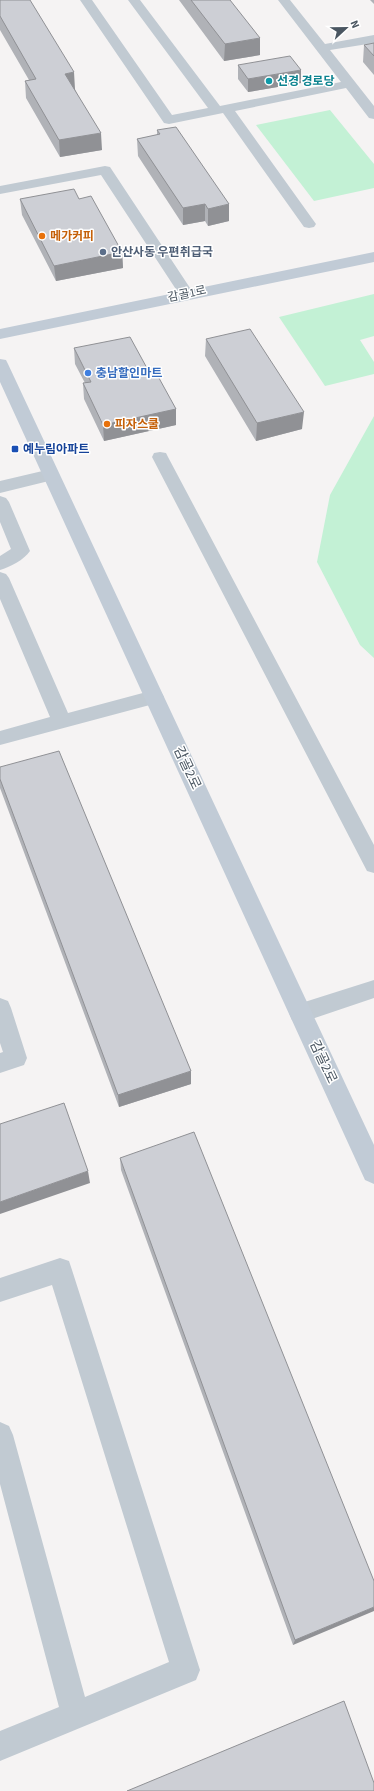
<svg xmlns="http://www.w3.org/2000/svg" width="374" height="1791" font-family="'Source Sans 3','Noto Sans KR',sans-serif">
  <rect width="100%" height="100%" fill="#f5f3f3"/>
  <path fill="#c3f1d5" d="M330,110L374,164V188L314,201L256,125Z
    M374,294V336L360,340L374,362V374L325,386L279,317Z
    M374,416V658L360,645L317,562L330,495Z"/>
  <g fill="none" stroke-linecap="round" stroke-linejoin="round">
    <path fill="#c1cad2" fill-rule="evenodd" d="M80,0H92L172,115L208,108L128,0H140L220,106L341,82L278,0H290L325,44L374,35V43L330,50L374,106V119L369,118L346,88L235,111L316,224L314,227L309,228L304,227L223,113L169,124L164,123Z
      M105,166L110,167L194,294L191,297L186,299L181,297L101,175L0,194V186Z
      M160,452L166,453L168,457L374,845V873L367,871L152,457L154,453Z
      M51,469L57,471L59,475L57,479L0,493V481Z
      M0,496L6,498L9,502L30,551C24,560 10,567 0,570V556L11,549L0,522Z
      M0,572L6,574L9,578L68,713L154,690L161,692L164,697L161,702L0,745V731L50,717L0,599Z
      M374,980V998L300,1023L292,1020L289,1013L292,1006Z
      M0,998L8,1001L11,1008L27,1058L24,1065L0,1073V1053L3,1052L0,1043Z
      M60,1258L69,1261L72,1270L200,1670L196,1680L0,1761V1731L59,1707L0,1484V1422L9,1426L13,1435L85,1697L169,1662L52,1285L0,1302V1278Z"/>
    <path fill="#c1cbd6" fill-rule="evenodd" d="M374,252V262L0,339V329Z
      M0,359L6,360L8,364L374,1145V1184L365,1180L0,382Z"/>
  </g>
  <path fill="#b0b2b7" d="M0,0L75,89L102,150L60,157L26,98L25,81L29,80L0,30Z
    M179,0H230L260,55L224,61Z
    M370,0H374V4Z
    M374,43V75L363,62L364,45Z
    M238,65L301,83L248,92L238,79Z
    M157,130L229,221L208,226L205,221L183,225L138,156L137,139L157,135Z
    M20,199H79L122,252L123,268L56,281L22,215Z
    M206,339L302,429L256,441L205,356Z
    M74,348L148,370L176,409V425L104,441L84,399L83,383H85L75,364Z
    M0,767L191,1084L119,1107L0,788Z
    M120,1158L374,1581L293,1645L121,1170Z"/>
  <path fill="#909195" d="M260,38V55L224,61L225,44Z
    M301,70V83L248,92V79Z
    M74,72L75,89L66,91L65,74Z
    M101,133L102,150L60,157L59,140Z
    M205,204V221L183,225V208Z
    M229,204V221L208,226V209Z
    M122,252L123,268L56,281L54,266Z
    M176,409V425L104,441L103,425Z
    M304,412L302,429L256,441L257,423Z
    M191,1071V1084L119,1107L118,1095Z
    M88,1171L90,1183L0,1214V1202Z
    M374,1607V1611L293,1645L295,1640Z"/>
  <path fill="#cdcfd5" stroke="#909195" d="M0,0H30L74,72L65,74L101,133L59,140L25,81L36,79L0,16Z
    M191,0H230L260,38L225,44Z
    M374,43V56L364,45Z
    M290,56L301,70L248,79L238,65Z
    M176,127L229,204L208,209L205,204L183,208L137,139L160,134L157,130Z
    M74,189L79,199L91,196L122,252L54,266L20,199Z
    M250,329L304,412L257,423L206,339Z
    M130,337L148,370L154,369L176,409L103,425L83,383L91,382L74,348Z
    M59,751L191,1071L118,1095L0,779V767Z
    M64,1103L88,1171L0,1202V1124Z
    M194,1132L374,1581V1607L295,1640L120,1158Z
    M344,1701L374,1783V1791H127Z"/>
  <circle fill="#0f9aa8" stroke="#fff" stroke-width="1.5" cx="269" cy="81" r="4"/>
  <g fill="#e8710a" stroke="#fff" stroke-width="1.5">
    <circle cx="42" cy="236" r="4"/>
    <circle cx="107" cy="424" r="4"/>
  </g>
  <circle fill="#5c6f8a" stroke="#fff" stroke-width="1.5" cx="103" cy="252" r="4"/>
  <circle fill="#3f7fe0" stroke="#fff" stroke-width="1.5" cx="88" cy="373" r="4"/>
  <rect fill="#1a4fb4" stroke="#fff" stroke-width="1.5" x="11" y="445" width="8" height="8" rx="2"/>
  <g text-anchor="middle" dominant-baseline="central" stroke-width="3" stroke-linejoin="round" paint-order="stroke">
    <g font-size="12" font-weight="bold" fill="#0d838f" stroke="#fff" text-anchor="start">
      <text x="277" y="81">선경 경로당</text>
    </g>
    <g font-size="12" font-weight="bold" fill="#c56008" stroke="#fff" text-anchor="start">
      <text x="50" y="236">메가커피</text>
      <text x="115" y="424">피자스쿨</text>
    </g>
    <g font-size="12" font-weight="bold" fill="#4e5e75" stroke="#fff" text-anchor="start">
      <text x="111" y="252">안산사동 우편취급국</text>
    </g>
    <g font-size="12" fill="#4a5661" stroke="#fff">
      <text transform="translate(187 294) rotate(-12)">감골1로</text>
    </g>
    <g font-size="12" font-weight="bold" fill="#366cbe" stroke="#fff" text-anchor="start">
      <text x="96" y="373">충남할인마트</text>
    </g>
    <g font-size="12" font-weight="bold" fill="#164399" stroke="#fff" text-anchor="start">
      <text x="23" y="449">예누림아파트</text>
    </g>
    <g font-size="14" fill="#4a5661" stroke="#fff">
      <text transform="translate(187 768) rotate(65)">감골2로</text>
      <text transform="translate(323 1062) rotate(65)">감골2로</text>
    </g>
  </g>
  <g transform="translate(346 28) rotate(68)" stroke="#ffffff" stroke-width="3" paint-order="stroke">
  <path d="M0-3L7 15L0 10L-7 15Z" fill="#4a5661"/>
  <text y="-6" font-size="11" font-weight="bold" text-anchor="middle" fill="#4a5661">N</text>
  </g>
</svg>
